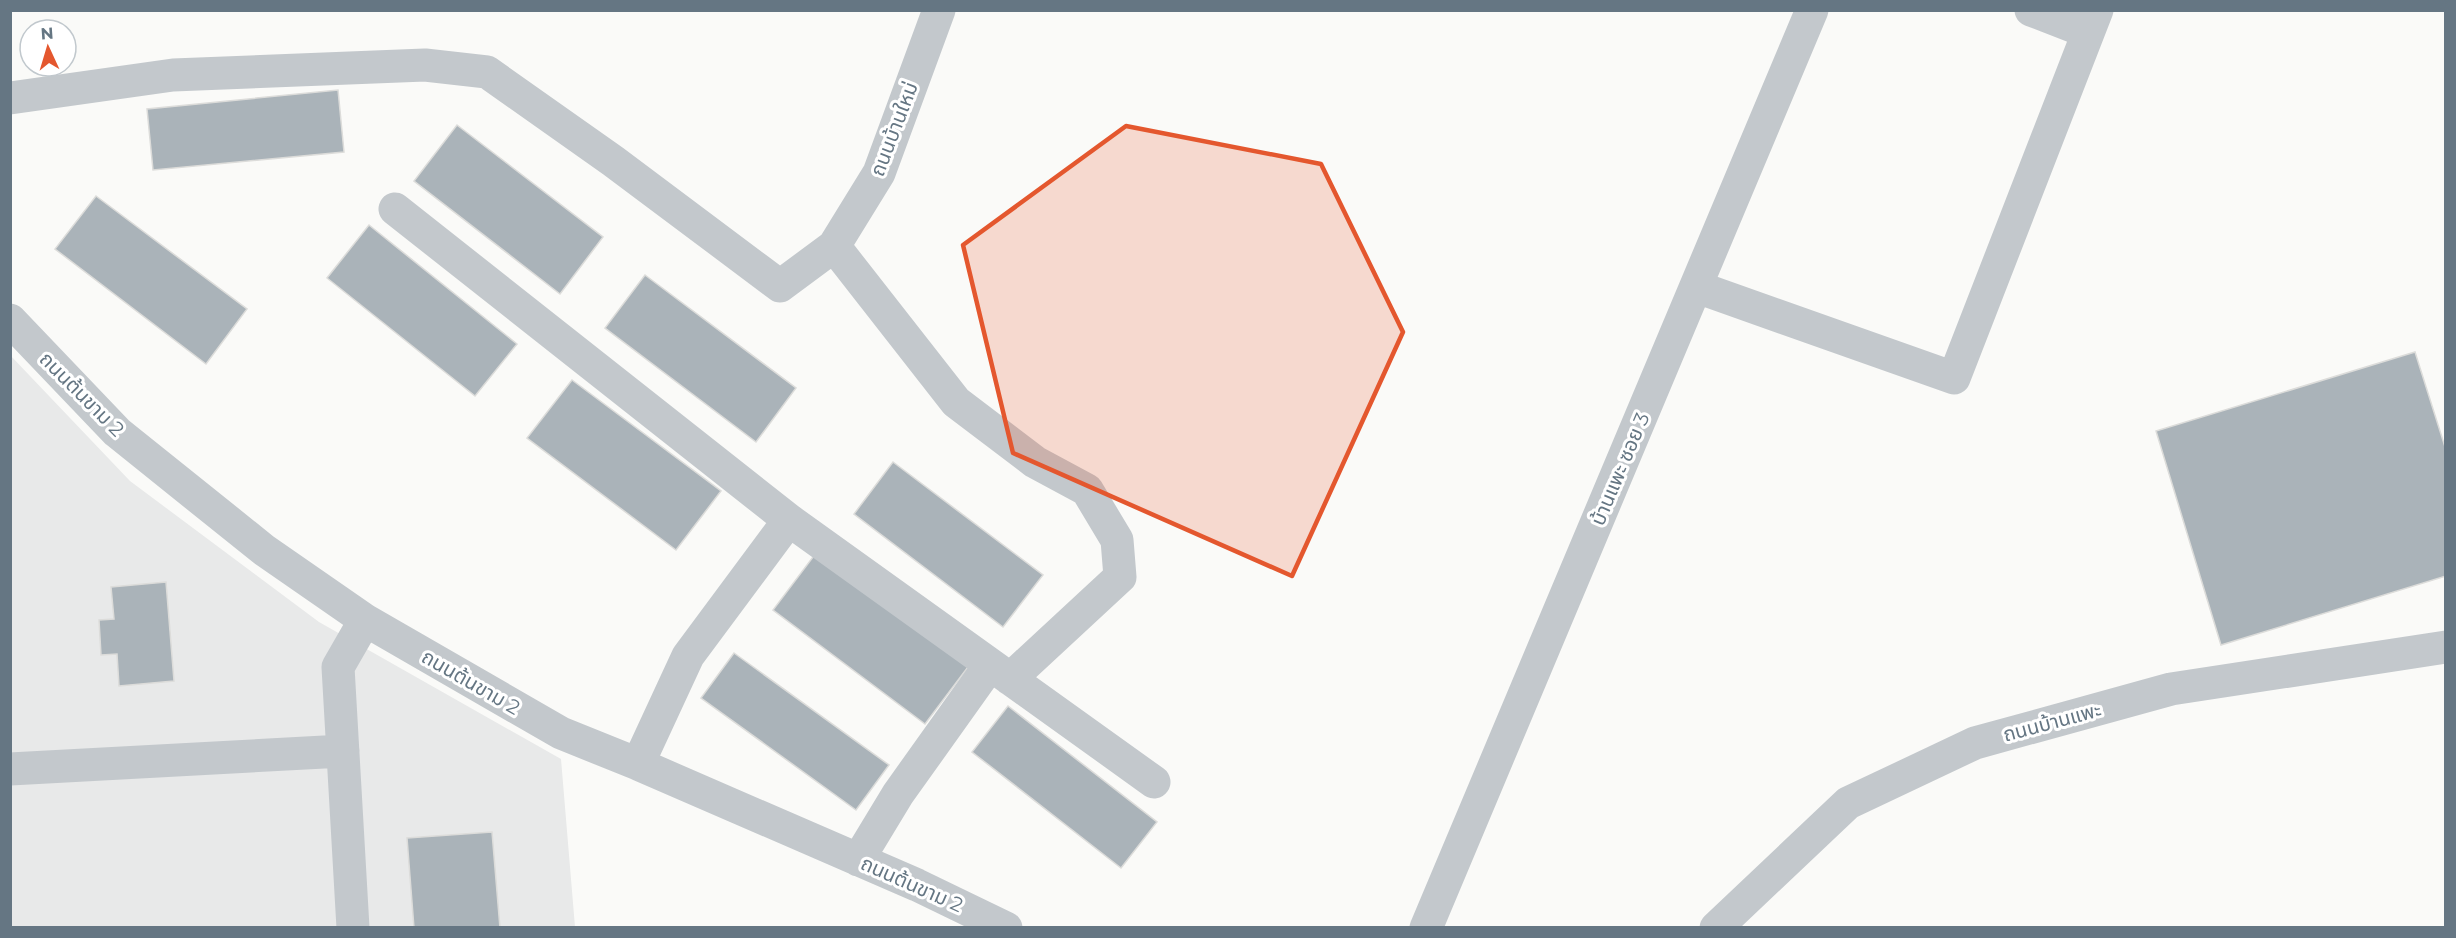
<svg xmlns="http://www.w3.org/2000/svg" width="2456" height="938" font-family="Montserrat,'Noto Sans Thai',sans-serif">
  <rect width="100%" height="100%" fill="#fafaf8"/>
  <path fill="#e8e9e9" d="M10,355L130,481L319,622L561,759L575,927H11Z"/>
  <path fill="#aab3b9" stroke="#dcdcda" stroke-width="1.5" d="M338,90L344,152L153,170L147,109Z
    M457,125L603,237L560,294L414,181Z
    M96,196L247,309L206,364L55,249Z
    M369,225L517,344L475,396L327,278Z
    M645,275L796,388L756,442L605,328Z
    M2415,352L2446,450V576L2221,645L2156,431Z
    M572,380L721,491L676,550L527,438Z
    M893,462L1043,575L1003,627L854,514Z
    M816,553L968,667L925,724L773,610Z
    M166,582L174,681L119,686L117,654L101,655L99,620L114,619L111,587Z
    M734,653L889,765L856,810L701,698Z
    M1008,706L1157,822L1121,868L972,752Z
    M492,832L500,928H414L407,838Z"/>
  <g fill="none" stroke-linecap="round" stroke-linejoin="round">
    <path stroke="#c3c8cc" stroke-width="33" d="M2031,10L2088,32
      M10,98L173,75L425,65L487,72L613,161L780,286L834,246L879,173L939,10
      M395,209L789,520L688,656L638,764
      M834,246L956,402L1035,462L1087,490L1117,540L1120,577L1010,679
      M1697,287L1954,378L2097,10
      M10,320L117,432L264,550L365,620L561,733L638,764L917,885L1006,928
      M789,520L1154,782
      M10,769L343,751
      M858,860L898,794L990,665
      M353,928L338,667L365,620
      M1426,928L1812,10
      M1716,928L1848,803L1975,743L2171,689L2446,647"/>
  </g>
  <path fill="#e4572e" fill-opacity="0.2" stroke="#e4572e" stroke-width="4.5" stroke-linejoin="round" d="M1126,126L1321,164L1403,332L1292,576L1013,453L963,245Z"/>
  <g text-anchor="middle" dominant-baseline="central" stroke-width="6" stroke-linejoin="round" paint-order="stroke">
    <g font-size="20" fill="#657683" stroke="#fff">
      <text transform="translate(894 129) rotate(-69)">ถนนบ้านใหม่</text>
      <text transform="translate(82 394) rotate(45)">ถนนต้นขาม 2</text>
      <text transform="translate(1620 469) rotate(-67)">บ้านแพะ ซอย 3</text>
      <text transform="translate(471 682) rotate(30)">ถนนต้นขาม 2</text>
      <text transform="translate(2052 722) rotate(-15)">ถนนบ้านแพะ</text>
      <text transform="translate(912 884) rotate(24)">ถนนต้นขาม 2</text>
    </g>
  </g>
  <rect width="2456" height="938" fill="none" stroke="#657683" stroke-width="24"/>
  <g transform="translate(48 48) rotate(356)"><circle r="28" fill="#ffffff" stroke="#c1c8cd" stroke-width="1.5"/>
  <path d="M0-4.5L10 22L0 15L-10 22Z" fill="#e4572e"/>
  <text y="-9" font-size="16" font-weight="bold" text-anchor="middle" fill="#657683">N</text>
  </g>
</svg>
